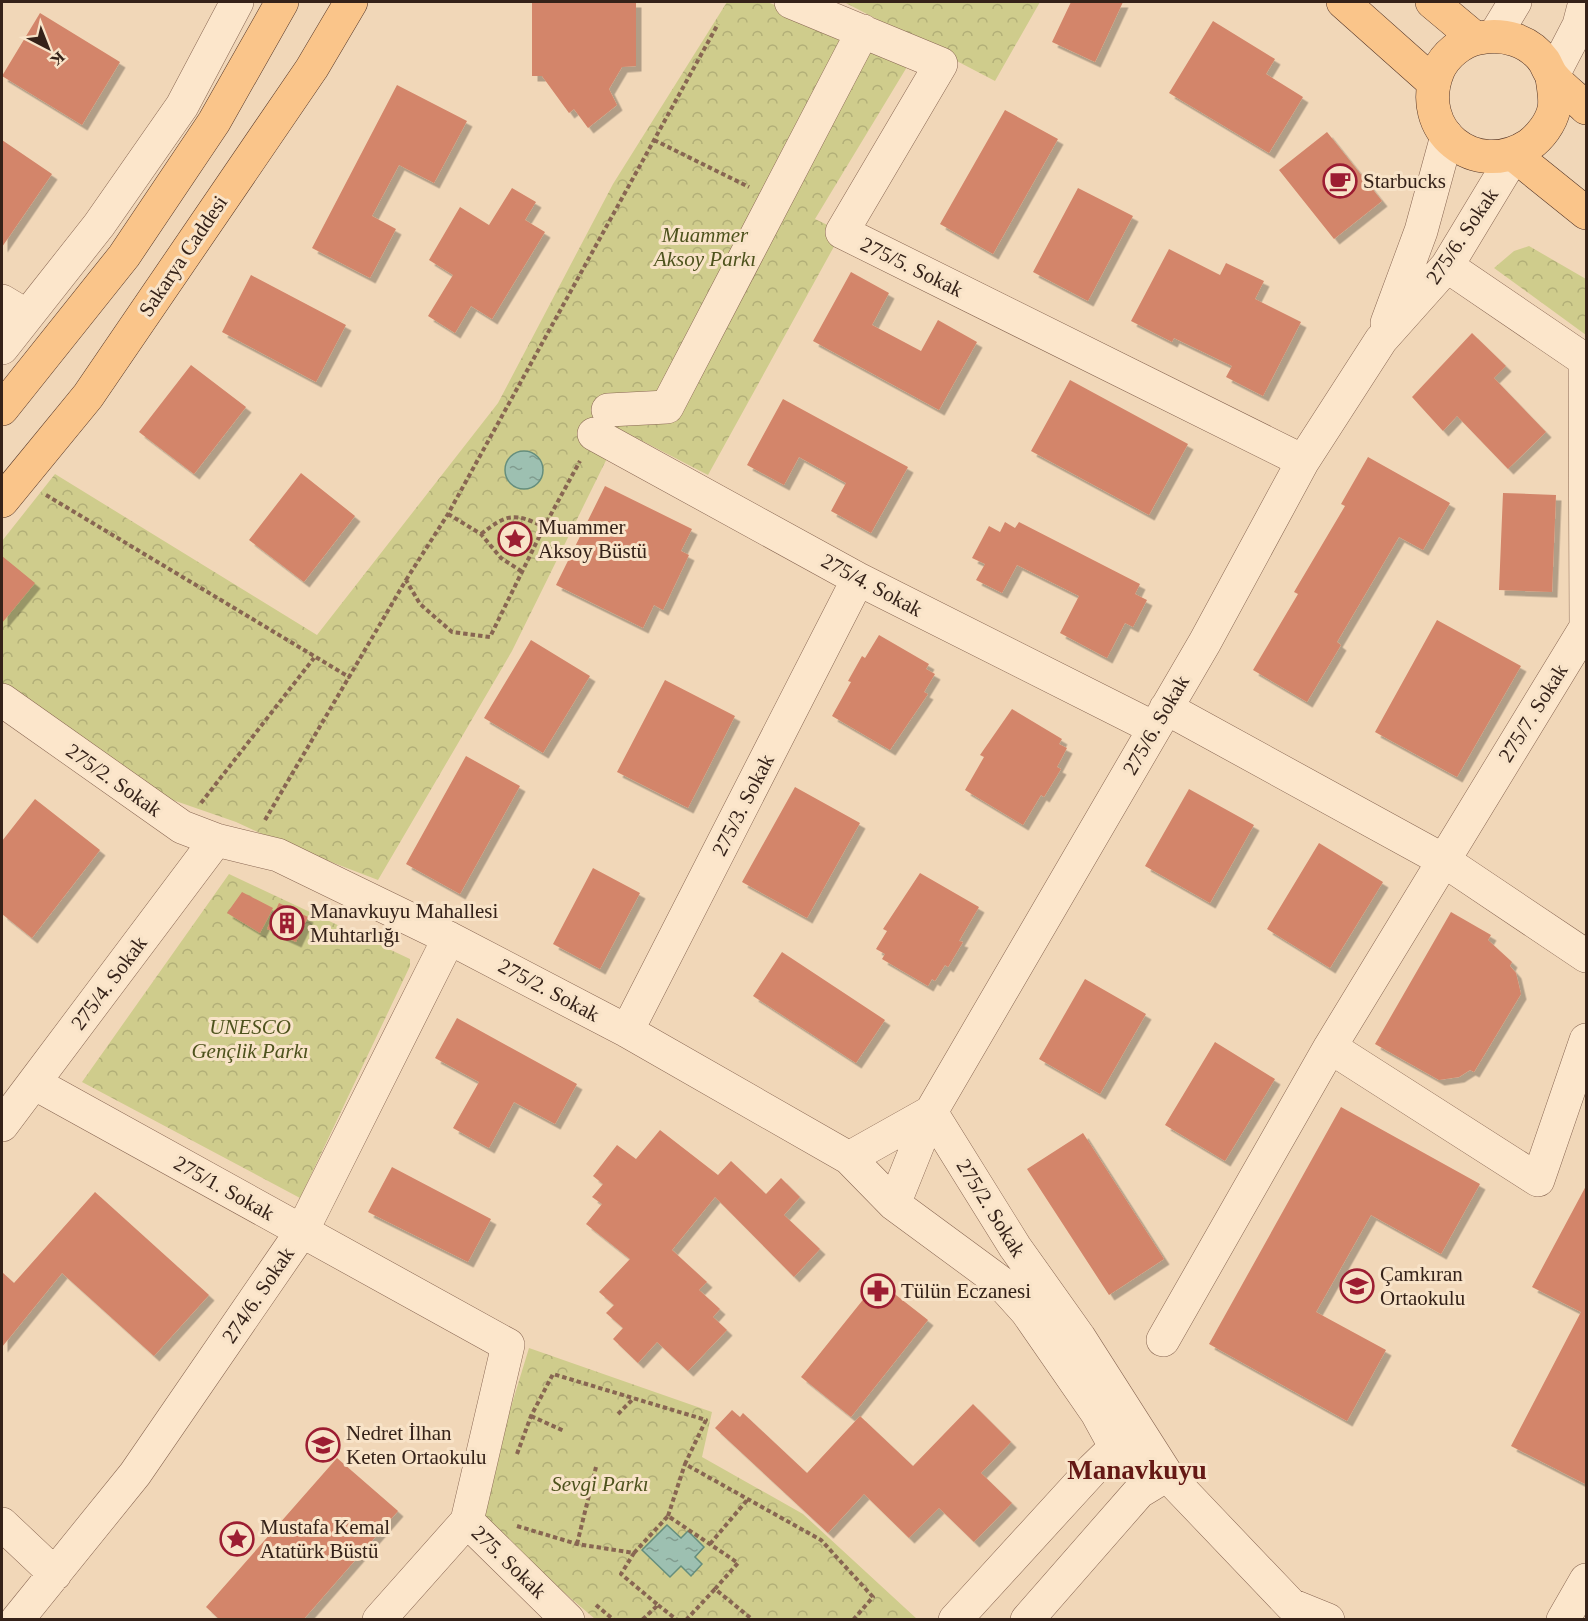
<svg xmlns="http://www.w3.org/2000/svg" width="1588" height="1621" font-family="Georgia,serif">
  <defs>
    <pattern id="forest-crowns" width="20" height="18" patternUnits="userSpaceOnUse" patternTransform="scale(1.5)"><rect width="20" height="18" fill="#cfcc8c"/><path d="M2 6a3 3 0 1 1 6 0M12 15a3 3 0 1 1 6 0" fill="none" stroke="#b2af78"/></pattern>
    <pattern id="water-ripples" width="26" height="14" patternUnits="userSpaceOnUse" patternTransform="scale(1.5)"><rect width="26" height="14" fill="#9dc0b1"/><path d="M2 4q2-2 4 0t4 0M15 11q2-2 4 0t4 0" fill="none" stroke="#819c8f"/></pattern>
    <filter id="shadow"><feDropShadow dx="5.5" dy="5.5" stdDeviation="0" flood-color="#0004"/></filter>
  </defs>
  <rect width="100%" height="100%" fill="#f1d7b8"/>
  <path fill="url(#forest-crowns)" d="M727,2H767L913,57L815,219L842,232L708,475L621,430L512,651L378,880L279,842L236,822L164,797L2,685V541L55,474L317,635L498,403L613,184Z
    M844,2H1040L995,81Z
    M1529,246L1586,279V335L1494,268L1514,251Z
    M229,874L410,959V966L300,1198L82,1082Z
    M529,1348L712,1412L702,1457L803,1514L917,1619H595L477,1518Z"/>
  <path fill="url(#water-ripples)" stroke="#658e7d" stroke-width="1.5" d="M505 470a19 19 0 1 1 38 0a19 19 0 1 1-38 0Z
    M667,1525L681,1538L688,1531L704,1547L695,1557L702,1564L691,1576L681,1566L670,1577L642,1550Z"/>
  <path fill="#d3856a" filter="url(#shadow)" d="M532,2H636V66L622,67L609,89L617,105L588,128L574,109L569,113L542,76H532Z
    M1071,2H1123L1095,62L1052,42Z
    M40,13L120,62L82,125L2,76Z
    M1213,21L1275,59L1266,74L1303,97L1269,153L1169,93Z
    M397,85L467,121L434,183L399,165L372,216L396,229L370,278L312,248Z
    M1005,110L1058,139L993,254L940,224Z
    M1327,132L1382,201L1334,239L1279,170Z
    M2,140L52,174L2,247Z
    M512,188L536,202L525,220L545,232L492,319L471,306L455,333L428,316L453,275L429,260L460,207L489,225Z
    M1078,188L1133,216L1088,301L1033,272Z
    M1169,249L1220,275L1226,263L1264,281L1255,299L1301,322L1263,396L1226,377L1232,366L1174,338L1172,342L1131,321Z
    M851,272L889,293L872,325L921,351L938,320L977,342L939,410L813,341Z
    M251,275L346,325L316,382L222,332Z
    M1472,333L1506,366L1494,378L1546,432L1508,469L1457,416L1443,431L1412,397Z
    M191,365L246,407L194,474L139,432Z
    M1070,380L1188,444L1149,515L1031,451Z
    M783,399L908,467L871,533L831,511L846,483L799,457L784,485L747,465Z
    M1368,457L1450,503L1423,550L1399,537L1337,642L1341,645L1307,702L1253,670L1298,594L1294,592L1345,506L1341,504Z
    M301,473L355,516L304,582L249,540Z
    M605,486L692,529L681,551L689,555L663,610L654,605L643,628L556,585Z
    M1503,493L1556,495L1552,592L1499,590Z
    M1005,522L1015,528L1019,522L1140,584L1135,594L1147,600L1133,627L1125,623L1107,658L1060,633L1079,596L1017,565L1002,593L976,580L985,564L972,558L989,526L1000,532Z
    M2,556L35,583L2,623Z
    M1437,620L1521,666L1457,777L1375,732Z
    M879,635L929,664L926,669L935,674L924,692L928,694L890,750L832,716L851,682L848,681L862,656L865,658Z
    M531,640L590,676L543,753L484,718Z
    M665,680L735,716L688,808L617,772Z
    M1012,709L1062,739L1059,744L1067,748L1057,767L1061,769L1044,797L1041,795L1023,825L965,790L984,757L980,755Z
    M466,756L520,786L460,894L406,864Z
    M795,787L860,823L807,918L742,882Z
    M1189,789L1254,825L1210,903L1145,866Z
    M35,799L100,850L32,938L2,914V841Z
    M1319,843L1383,882L1330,968L1267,929Z
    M593,868L640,893L600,969L553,944Z
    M920,873L979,907L959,941L963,942L948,967L945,965L935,981L932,979L928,986L882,959L885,954L876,949L887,931L883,929Z
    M242,892L273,908L260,933L227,913Z
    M279,903L308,917L296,942L267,929Z
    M1451,912L1491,935L1488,940L1512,962L1510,966L1516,973L1521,994L1474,1072L1470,1070L1459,1077L1439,1080L1375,1044Z
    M782,952L885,1020L856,1063L753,996Z
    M1085,979L1146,1014L1100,1094L1039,1059Z
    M457,1018L577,1084L555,1124L514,1102L489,1148L453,1128L479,1082L435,1058Z
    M1215,1042L1275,1079L1225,1161L1165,1125Z
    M1341,1107L1480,1184L1441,1254L1371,1215L1316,1312L1386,1350L1347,1421L1209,1344Z
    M660,1130L718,1175L731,1161L766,1194L781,1178L800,1197L784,1215L820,1249L794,1277L715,1197L672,1250L707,1282L699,1290L720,1309L713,1317L727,1330L688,1371L657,1342L638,1363L613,1339L623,1328L606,1313L614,1305L599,1292L630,1259L586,1224L602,1204L592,1197L603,1184L593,1176L617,1145L636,1159Z
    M1083,1133L1164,1259L1109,1295L1027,1169Z
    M392,1167L491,1219L468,1262L368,1212Z
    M1587,1184V1485L1511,1446L1581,1312L1532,1287Z
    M95,1192L209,1295L154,1356L62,1273L2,1347V1272L14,1283Z
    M878,1281L928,1320L851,1417L801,1377Z
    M973,1404L1011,1442L981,1473L1012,1503L974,1542L939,1508L909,1538L864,1494L828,1533L715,1428L732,1410L740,1417L743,1413L807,1473L860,1416L913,1466Z
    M337,1458L398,1511L303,1620H220L206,1607Z"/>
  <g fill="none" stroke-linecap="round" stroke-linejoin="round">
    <g stroke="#886652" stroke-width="34">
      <path id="minor" d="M791,2L941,64L842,232L1303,461
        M1495,35L1515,2
        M1552,77L1579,25L1585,2
        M2,301L27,316
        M1387,323L1421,231L1447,136
        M2,348L99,225L182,106L237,2
        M608,410L667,407L863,31
        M594,434L858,579L1154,728
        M2,700L182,827L216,840L278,855L449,938L627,1031L849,1158L894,1204L1000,1282L1027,1312L1097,1413L1115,1446L1167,1475
        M1166,708L1443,860L1586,956
        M627,1031L858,579
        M1330,1047L1586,627L1585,360L1447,266
        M34,1083L508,1345L467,1521
        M931,1112L1015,1247L1079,1337L1167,1475L1291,1605L1328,1620
        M2,1125L216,840
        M849,1158L931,1112
        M894,1204L931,1112L1205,642L1303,461L1381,340L1447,266L1514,155
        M1163,1340L1330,1047L1538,1180L1586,1040
        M2,1524L55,1574
        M17,1620L135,1474L302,1231L449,938
        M379,1620L467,1521L568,1620
        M955,1620L1093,1469L1130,1433
        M1027,1620L1139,1492L1167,1475
        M1563,1620L1586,1580"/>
    </g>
    <g stroke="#543527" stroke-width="34">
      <path id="major" d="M1343,2L1434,83
        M1432,2L1475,38
        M1552,77C1553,86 1556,99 1554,109C1551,123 1540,137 1529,145C1475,180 1414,130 1438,71C1445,55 1462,41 1479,38C1503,33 1529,40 1544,61C1547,66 1549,72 1553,77C1562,88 1576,98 1586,108
        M1514,155L1586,213
        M2,409L124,256L214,122L282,2
        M2,501L88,396L312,68L351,2"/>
    </g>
    <path stroke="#886652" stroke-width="4" stroke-dasharray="4.5 3" stroke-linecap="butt" d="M654,140L749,187
      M46,495L349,677L406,580L420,604L452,632L490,637L544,527
      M448,514L481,534L501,558L521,571
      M481,534C507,514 514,512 544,527L580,461
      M406,580L448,514L718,24
      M201,803L314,658
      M265,820L349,677
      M618,1414L634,1398
      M531,1416L564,1431
      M517,1454L531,1416L553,1374L706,1420L685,1464L821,1540L873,1597L853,1620
      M668,1516L685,1464
      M517,1526L577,1544L634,1553L621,1574L658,1605L642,1620
      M577,1544L596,1467
      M710,1544L748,1499
      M634,1553L668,1516L738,1563L715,1589L753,1620
      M596,1605L614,1620
      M658,1605L677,1620
      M686,1620L715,1589"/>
    <use href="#minor" stroke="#fce6cb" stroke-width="33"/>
    <use href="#major" stroke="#fac58a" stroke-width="33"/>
  </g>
  <defs>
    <g id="cafe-ring" transform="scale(1.725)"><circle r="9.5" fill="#f8e3c8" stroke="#9c1d32" stroke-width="1.5"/><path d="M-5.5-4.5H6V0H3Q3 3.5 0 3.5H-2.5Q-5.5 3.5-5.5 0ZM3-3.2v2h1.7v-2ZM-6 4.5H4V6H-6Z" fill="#9c1d32"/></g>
    <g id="sight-ring" transform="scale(1.725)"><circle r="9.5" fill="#f8e3c8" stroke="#9c1d32" stroke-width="1.5"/><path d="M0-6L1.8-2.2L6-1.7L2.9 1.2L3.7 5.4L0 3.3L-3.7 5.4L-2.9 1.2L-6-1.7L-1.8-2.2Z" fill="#9c1d32"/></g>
    <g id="building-ring" transform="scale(1.725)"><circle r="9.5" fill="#f8e3c8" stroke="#9c1d32" stroke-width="1.5"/><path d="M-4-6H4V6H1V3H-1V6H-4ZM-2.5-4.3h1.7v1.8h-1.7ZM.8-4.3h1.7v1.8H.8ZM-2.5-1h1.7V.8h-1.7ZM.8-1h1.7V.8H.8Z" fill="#9c1d32"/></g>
    <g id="school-ring" transform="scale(1.725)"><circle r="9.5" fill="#f8e3c8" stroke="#9c1d32" stroke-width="1.5"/><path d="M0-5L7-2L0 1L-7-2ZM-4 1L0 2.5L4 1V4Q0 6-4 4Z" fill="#9c1d32"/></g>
    <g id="pharmacy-ring" transform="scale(1.725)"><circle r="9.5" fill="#f8e3c8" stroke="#9c1d32" stroke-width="1.5"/><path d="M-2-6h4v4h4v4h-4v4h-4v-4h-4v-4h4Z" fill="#9c1d32"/></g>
  </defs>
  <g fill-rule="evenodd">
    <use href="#cafe-ring" x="1340" y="181"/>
    <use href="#sight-ring" x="515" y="539"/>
    <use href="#building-ring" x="287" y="923"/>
    <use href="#school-ring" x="1357" y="1286"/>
    <use href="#pharmacy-ring" x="878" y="1291"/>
    <use href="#school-ring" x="323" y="1445"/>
    <use href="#sight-ring" x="237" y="1539"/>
  </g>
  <g text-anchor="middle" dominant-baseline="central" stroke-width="6" stroke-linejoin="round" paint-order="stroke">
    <g font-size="21" fill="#352219" stroke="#f8e3c8" text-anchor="start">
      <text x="1363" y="181">Starbucks</text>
      <text x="538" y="527">Muammer<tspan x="538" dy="24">Aksoy Büstü</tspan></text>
      <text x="310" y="911">Manavkuyu Mahallesi<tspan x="310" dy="24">Muhtarlığı</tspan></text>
      <text x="1380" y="1274">Çamkıran<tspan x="1380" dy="24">Ortaokulu</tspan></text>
      <text x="901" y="1291">Tülün Eczanesi</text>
      <text x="346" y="1433">Nedret İlhan<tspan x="346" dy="24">Keten Ortaokulu</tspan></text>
      <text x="260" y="1527">Mustafa Kemal<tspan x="260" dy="24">Atatürk Büstü</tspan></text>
    </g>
    <g font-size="21" font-style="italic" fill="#4e531d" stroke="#f8e3c8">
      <text x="705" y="235">Muammer<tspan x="705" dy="24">Aksoy Parkı</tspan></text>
      <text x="250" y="1027">UNESCO<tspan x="250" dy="24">Gençlik Parkı</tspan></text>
      <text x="600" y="1484">Sevgi Parkı</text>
    </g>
    <g font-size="21" fill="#352219" stroke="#f8e3c8">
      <text transform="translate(1462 236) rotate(-56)">275/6. Sokak</text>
      <text transform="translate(183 256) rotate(-56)">Sakarya Caddesi</text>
      <text transform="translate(912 267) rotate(26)">275/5. Sokak</text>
      <text transform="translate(872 585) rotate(28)">275/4. Sokak</text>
      <text transform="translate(1533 713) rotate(-58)">275/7. Sokak</text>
      <text transform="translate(1156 725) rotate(-60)">275/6. Sokak</text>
      <text transform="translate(114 780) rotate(35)">275/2. Sokak</text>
      <text transform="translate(743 805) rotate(-63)">275/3. Sokak</text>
      <text transform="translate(109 983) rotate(-53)">275/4. Sokak</text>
      <text transform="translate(549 990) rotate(28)">275/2. Sokak</text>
      <text transform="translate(224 1188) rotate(29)">275/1. Sokak</text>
      <text transform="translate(991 1208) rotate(58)">275/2. Sokak</text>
      <text transform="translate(258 1295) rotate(-56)">274/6. Sokak</text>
      <text transform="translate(509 1562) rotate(44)">275. Sokak</text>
    </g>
    <g font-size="27" font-weight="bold" fill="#651915" stroke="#f8e3c8">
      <text x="1137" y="1470">Manavkuyu</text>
    </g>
  </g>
  <rect width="1588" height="1621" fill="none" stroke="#352219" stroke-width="6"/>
  <g transform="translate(48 48) rotate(138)" stroke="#f8e3c8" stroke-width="4.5" paint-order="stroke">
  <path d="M0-4.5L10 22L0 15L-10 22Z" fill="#352219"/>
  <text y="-9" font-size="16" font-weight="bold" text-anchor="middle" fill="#352219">K</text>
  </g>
</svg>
